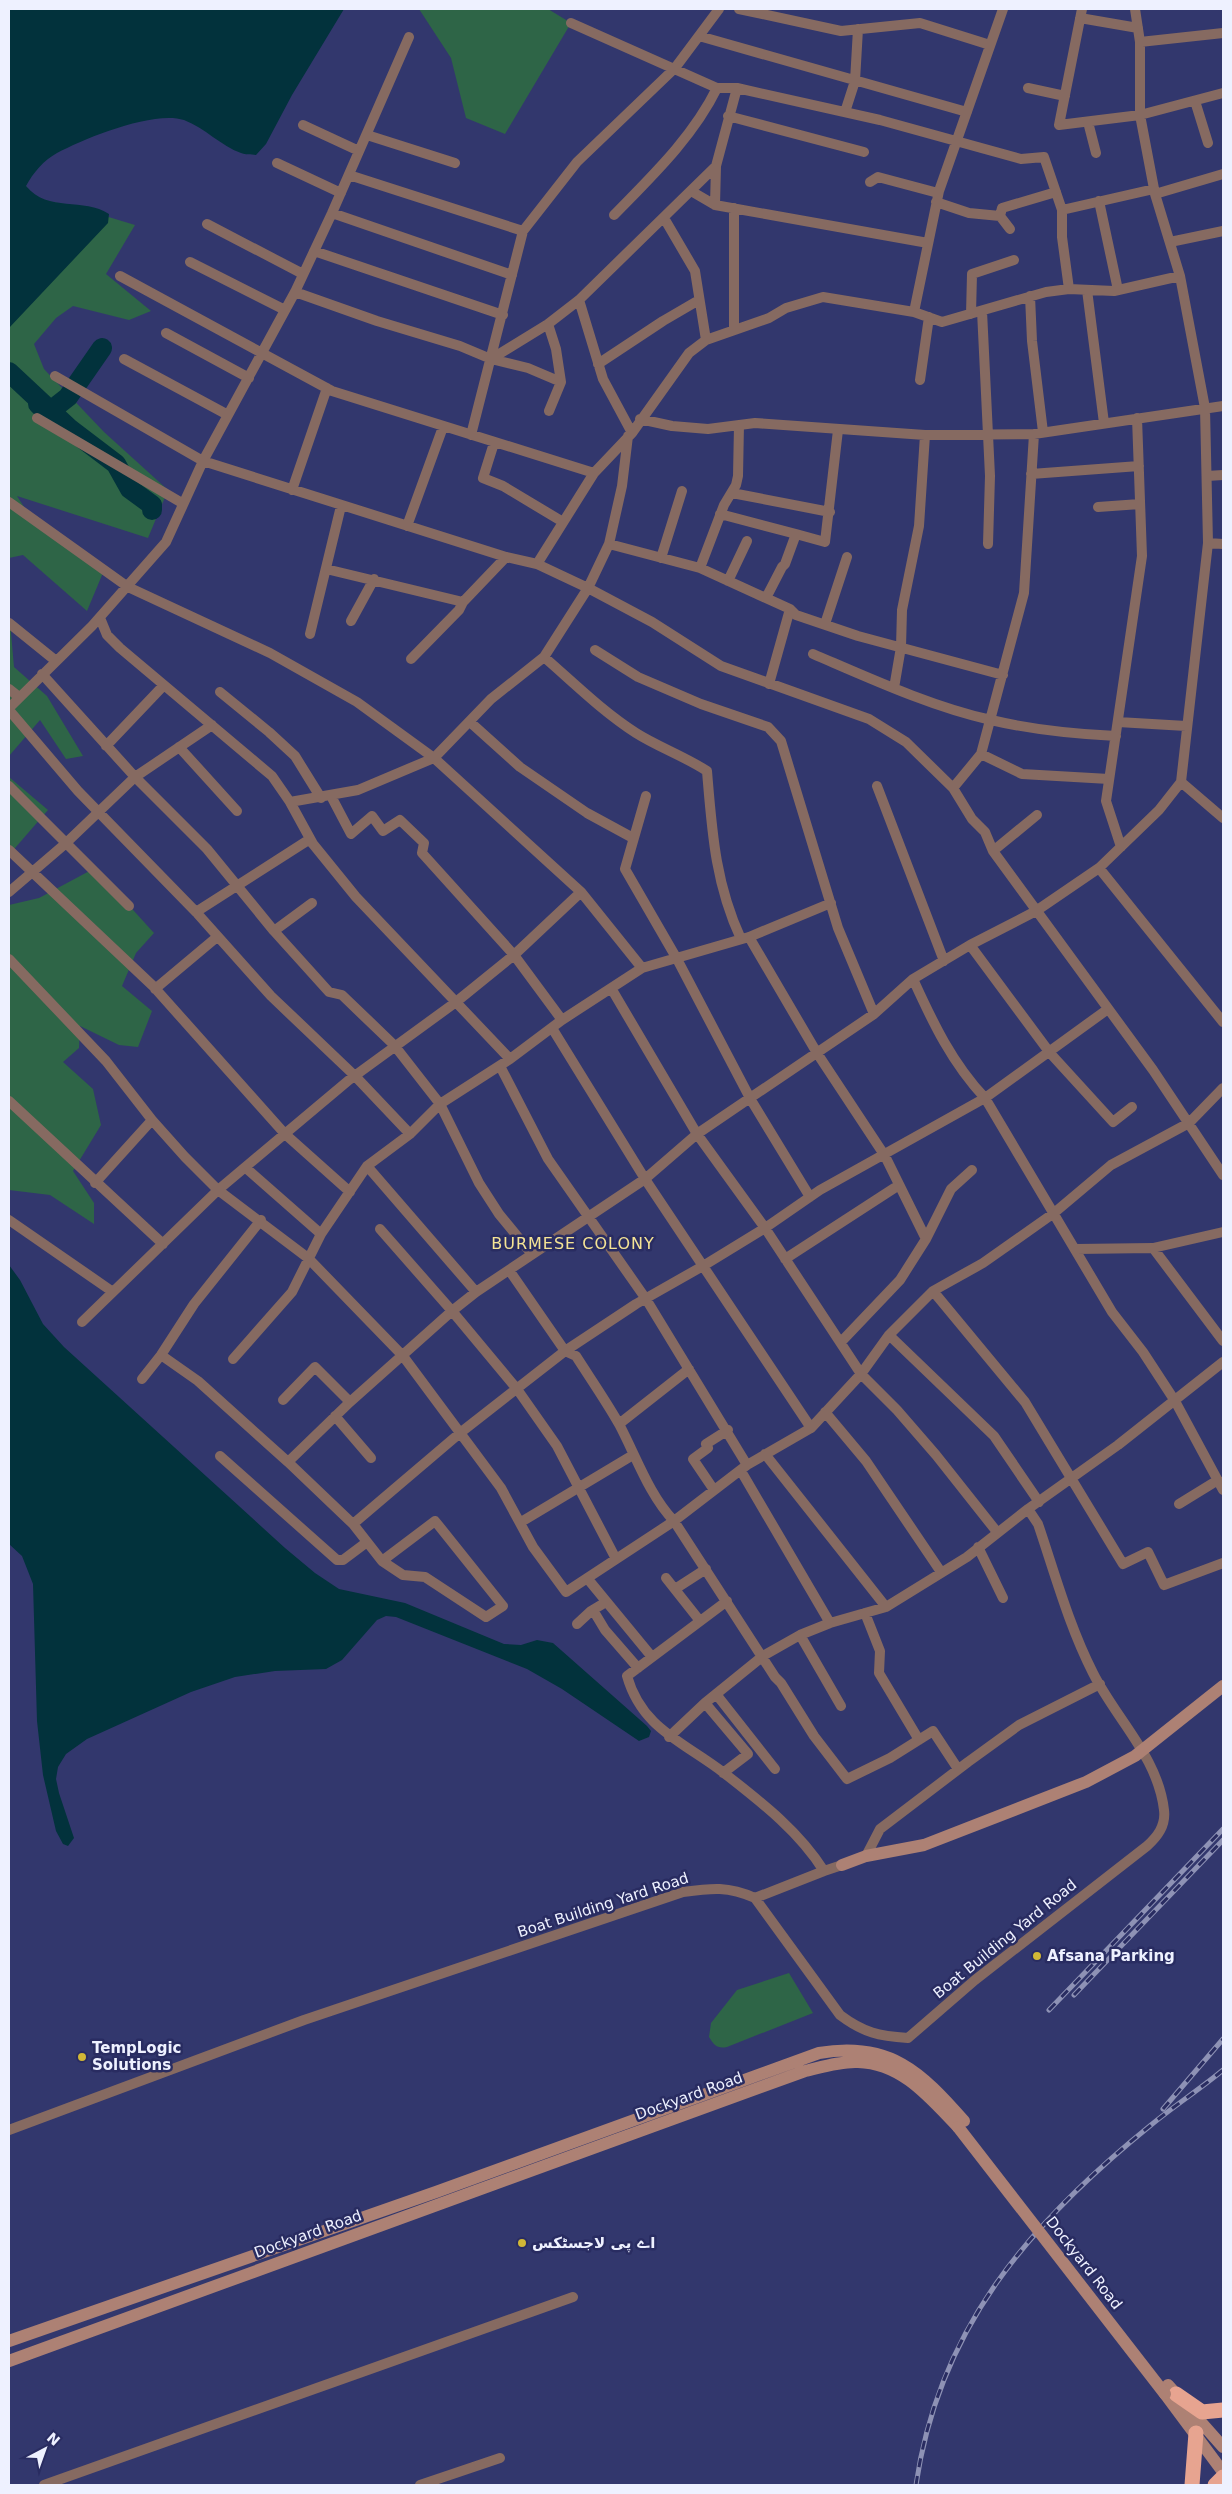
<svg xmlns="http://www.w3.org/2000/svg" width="1232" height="2494" font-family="'DejaVu Sans',Vazirmatn,sans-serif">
  <rect width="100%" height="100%" fill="#32376d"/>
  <path fill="#2e6547" d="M419,9H548L571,23L505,134L466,118L451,58Z
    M26,186L33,195L47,201L69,205L135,225L106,274L151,311L129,320L73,306L56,318L34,344L44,369L104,432L168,490L148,538L17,496L37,527L105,568L87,611L23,555L9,558V187Z
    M9,610L14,667L47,696L83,756L66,759L40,720L9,756Z
    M9,777L48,810L9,855Z
    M95,868L154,933L136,953L122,986L152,1011L138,1047L119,1045L80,1026L79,1048L63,1062L93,1089L101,1125L73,1171L94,1203V1224L50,1195L9,1190V905L39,898Z
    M789,1973L813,2013L727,2047C717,2049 714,2045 709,2037L711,2023L737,1990Z"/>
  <path fill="#02323c" d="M9,9H344L292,95L266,144L256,155C251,154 245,155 241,153C221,146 205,128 184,120C154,110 85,138 57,153C44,160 33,173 26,186C48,213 84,197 109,214L108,223L9,328Z
    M9,1265L20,1280L43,1324L64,1347L285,1548L315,1573L339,1589L405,1603L504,1644L521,1645L537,1640L553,1643L647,1726L651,1731L649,1737L639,1741L562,1689L527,1669L396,1617L386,1616L377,1620L342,1660L326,1669L275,1671L235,1677L191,1692L87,1739L66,1754L58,1767L56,1779L59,1793L74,1838L68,1846L63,1844L56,1831L43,1775L37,1721L33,1584L22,1556L9,1544Z"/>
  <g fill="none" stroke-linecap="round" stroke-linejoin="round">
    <path stroke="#02323c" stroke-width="20" d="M9,372L70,429L116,464L130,489L152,505V510
      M38,404L42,408H54L68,397L102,348"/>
    <path stroke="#866a61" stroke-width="10" d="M739,9L841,31L920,23L990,45
      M1082,9L1059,125L1140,115L1223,93
      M1080,18L1138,28
      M571,23L717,88H737L880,120L1021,159L1044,157L1062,210V237L1069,289
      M699,36L967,112
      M1140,42L1223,33
      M1028,88L1065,96
      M1195,101L1208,143
      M845,112L855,81L858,29
      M728,116L864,152
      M1088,122L1096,153
      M303,125L359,151
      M367,135L455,163
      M277,163L341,193
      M349,175L523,231
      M870,182L878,177L938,193
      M691,191L715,205L928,243
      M1155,194L1223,174
      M1099,201L1118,290
      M936,202L969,213L1000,216
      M715,205L716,166L737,88
      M1062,210L1154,189
      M332,213L512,275
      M614,215C652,176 693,137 717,88
      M664,218L695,271L706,340
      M207,224L303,274
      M1010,229L1000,216L1002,208L1056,192
      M1170,242L1223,231
      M314,251L503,315
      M190,262L285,310
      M120,276L332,391L594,473
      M1087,290L1104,423
      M295,292L377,321L460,346L491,359L528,368L561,382
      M1030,296L1032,341L1043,432
      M579,300L603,379L632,433
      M982,311L990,476L988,544
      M914,312L939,191L1003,9
      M971,314L972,274L1014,260
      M548,324L556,349L561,382L549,411
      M734,330V208
      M166,333L249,378
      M124,359L228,415
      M491,359L548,324L579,300L716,166
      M598,364L663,321L699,300
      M55,376L203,461L506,557L537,564L588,588L652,622L721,666L869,719L906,742L953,788L972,819L985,832L993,851L1153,1070L1223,1175
      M920,380L929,317
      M37,418L182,503
      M640,419L672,426L708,429L755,423L925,435L1034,434L1223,406
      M471,435L523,231L577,162L675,68L719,9
      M494,443L483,478L503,486L563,522
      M1031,474L1139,466
      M1207,476L1223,475
      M292,490L327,388
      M732,493L830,512
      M9,502L128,587L270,653L357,702L434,758L581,892L642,968
      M1098,507L1140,504
      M720,514L796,534L785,564L782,567L766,598
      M407,526L443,427
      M796,534L825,542L838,430
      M1208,543L1223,544
      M609,544L700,568L790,609L796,615L858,636L1003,675
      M661,558L682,491
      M537,564L594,473L632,433L689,353L706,340L769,318L786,308L823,297L914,312L942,322L1046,292L1069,289L1114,291L1180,276
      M700,568L724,505L736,485L738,476L739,425
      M326,569L463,602L506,557
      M728,581L747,541
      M100,618L107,635L120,648L272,776L290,802L313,844L356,897L510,1059
      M351,621L374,579
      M9,623L56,661
      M825,624L847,557
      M310,634L341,506
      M595,650L638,677L701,704L768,727L781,741L838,928L874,1014
      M813,654C869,678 932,707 991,720C1033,730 1074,734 1116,736
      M544,657C574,683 603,712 636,733C658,747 684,756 707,771C712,831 715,883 741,939
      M411,659L459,610L463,602
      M42,674L135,777L207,849L274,931L329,992L342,995L394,1045L440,1104L479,1183L499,1214L531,1253
      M769,684L790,609
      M894,688L901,647L902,610L919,526L925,435
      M9,689L19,697
      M220,692L269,732L295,756L321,798
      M9,708L92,626L166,542L203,461L295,292L332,213L409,37
      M9,710L78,791L196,912L271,996L355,1076L410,1134
      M470,722L520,767L587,813L633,838
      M1118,722L1186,726
      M106,746L164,685
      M179,747L237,811
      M981,754L1024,593L1034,434
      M1181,782L1223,818
      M9,786L129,906
      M877,786L944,961
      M953,788L981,754L1022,774L1109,779
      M331,796L351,834L372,816L383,831L400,820L424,843L422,853L514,955L562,1020
      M646,796L625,869L677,959L751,1100L810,1197
      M290,802L358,790L434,758L491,699L544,657L588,588L609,544L622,486L628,436
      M1121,847L1106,801L1142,556L1137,418
      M9,850L153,986L285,1134L350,1192
      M993,851L1037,815
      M1099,868L1223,1022
      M9,892L65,844L135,777L212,725
      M196,912L310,839
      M274,931L312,903
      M749,937L817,1053L885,1156L926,1239
      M970,945L1050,1053L1113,1122L1132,1107
      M9,959L106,1061L152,1120L185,1157L218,1190L308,1258L403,1356L501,1488L533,1547L566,1592L674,1521L747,1465L811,1428L861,1374L889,1335L933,1291L983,1263L1054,1213L1111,1165L1189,1123L1223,1088
      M913,979C933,1023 952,1063 985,1098L1112,1312L1143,1352L1175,1401L1223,1490
      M611,988L697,1134L765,1228L861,1374L897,1410L936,1455L997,1532
      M155,989L217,937
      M552,1028L645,1179L811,1428
      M500,1066L548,1159L646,1299L747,1465
      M9,1101L163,1244
      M367,1166L476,1292
      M246,1168L321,1234
      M95,1183L152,1120
      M9,1220L113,1292
      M380,1229L452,1311L517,1389L557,1446L616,1559
      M1153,1248L1223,1341
      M1076,1249L1153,1248L1223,1232
      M785,1259L899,1185
      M509,1270L565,1351L576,1356C590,1378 606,1401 619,1424C636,1456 649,1495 674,1521L775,1677L781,1683L814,1736L847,1779L890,1758L933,1731L958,1769
      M933,1291L1025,1402L1123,1564L1148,1552L1164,1585L1223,1563
      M82,1322L218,1190L349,1080L456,1002L514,955L581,892
      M889,1335L994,1436L1039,1502
      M841,1342L900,1280L926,1239L951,1189L972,1170
      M161,1355L198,1381L288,1462L353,1524L382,1561L403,1575L425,1577L486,1617L503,1606L435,1521L382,1561
      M233,1359L292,1292L321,1234L367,1166L410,1134L440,1104L510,1059L562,1020L642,968L749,937L831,903
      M142,1379L161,1355L194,1304L261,1220
      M283,1400L315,1367L350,1402
      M825,1412L866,1461L941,1572
      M335,1416L371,1458
      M619,1424L689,1369
      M765,1454L886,1607
      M220,1456L337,1560H343L367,1542
      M288,1462L350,1402L452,1311L476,1292L645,1179L697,1134L874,1014L913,979L970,945L1036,911L1099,868L1159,810L1181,782L1208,543L1205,408L1180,276L1155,194L1140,115V42L1135,9
      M741,1471L830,1623
      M714,1490L693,1459L708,1448L706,1444L728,1430
      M1179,1504L1218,1480
      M521,1522L633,1455
      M353,1524L460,1433L565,1351L636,1304L703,1266L765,1228L820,1190L985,1098L1108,1009
      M978,1547L1003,1598
      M587,1578L652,1657
      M666,1578L700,1621
      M675,1589L706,1569
      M727,1601L627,1676C642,1729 684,1742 724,1773C761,1802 799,1831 824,1871L842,1865
      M593,1610L605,1630L638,1668
      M865,1613L880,1651L879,1673L919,1740
      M577,1624L591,1611L606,1602
      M800,1635L841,1706
      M716,1694L775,1769
      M705,1703L748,1754L723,1773
      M669,1737L705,1703L763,1656L800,1635L830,1623L886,1607L967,1557L1028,1509L1118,1445L1223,1362
      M866,1856L880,1829L968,1762L1019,1725L1100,1684
      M755,1898L824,1871
      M9,2130L304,2020L683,1892C712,1888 728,1886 755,1898L840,2015C864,2033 879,2036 908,2038L975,1980L1147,1846C1157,1837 1166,1826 1164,1810C1158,1757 1116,1719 1093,1673C1069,1626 1055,1574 1038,1524L1028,1509
      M44,2485L573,2297
      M420,2485L500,2458"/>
    <path stroke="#ad8174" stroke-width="12" d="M842,1865L866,1856L924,1845L1086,1782L1135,1756L1223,1686
      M9,2341L436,2192L819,2053C890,2041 921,2072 964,2121
      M9,2361L805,2071C822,2067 841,2061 858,2062C902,2063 930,2098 958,2127
      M1168,2385L1223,2447
      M1165,2394L1223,2472"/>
    <path stroke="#e7a490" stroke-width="15" d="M1176,2394L1202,2412L1223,2410
      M1192,2485L1196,2433
      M1215,2485L1223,2477"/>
    <g stroke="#8e92b5" stroke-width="5">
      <path id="rail" d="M1074,1995L1223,1840
        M1049,2010L1223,1829
        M1163,2109L1223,2039
        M916,2485C939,2327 1031,2222 1151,2125C1174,2106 1200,2089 1223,2070"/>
    </g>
    <use href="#rail" stroke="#292c61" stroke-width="3" stroke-dasharray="9" stroke-linecap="butt"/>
    <path stroke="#ad8174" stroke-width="12" d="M958,2127L1165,2394"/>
  </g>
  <g fill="#d1b736" stroke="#292c61" stroke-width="2">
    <circle cx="1037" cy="1956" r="5"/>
    <circle cx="82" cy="2057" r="5"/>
    <circle cx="522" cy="2243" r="5"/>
  </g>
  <g text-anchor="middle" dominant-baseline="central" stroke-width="5" stroke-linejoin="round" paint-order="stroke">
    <g font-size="15" fill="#eef1ff" stroke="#292c61">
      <text transform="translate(603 1905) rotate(-18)">Boat Building Yard Road</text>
      <text transform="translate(1005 1939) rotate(-39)">Boat Building Yard Road</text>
      <text transform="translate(689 2096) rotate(-20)">Dockyard Road</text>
      <text transform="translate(308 2234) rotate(-20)">Dockyard Road</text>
      <text transform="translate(1084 2263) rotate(52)">Dockyard Road</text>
    </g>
    <g font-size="15" font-weight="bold" fill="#eef1ff" stroke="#292c61" text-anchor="start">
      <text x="1047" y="1956">Afsana Parking</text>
      <text x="92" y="2048">TempLogic<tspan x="92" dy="17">Solutions</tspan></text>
      <text x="532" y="2243">اے پی لاجسٹکس</text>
    </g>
    <g font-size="16" letter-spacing="1" fill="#f5e495" stroke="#292c61">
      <text x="573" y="1243">BURMESE COLONY</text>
    </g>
  </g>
  <rect width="1232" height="2494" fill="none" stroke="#eef1ff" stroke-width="20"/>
  <g transform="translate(45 2449) rotate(41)" stroke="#292c61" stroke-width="4" paint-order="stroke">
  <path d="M0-4L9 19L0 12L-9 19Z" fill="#eef1ff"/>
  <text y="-8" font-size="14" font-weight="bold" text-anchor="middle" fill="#eef1ff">N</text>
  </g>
</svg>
